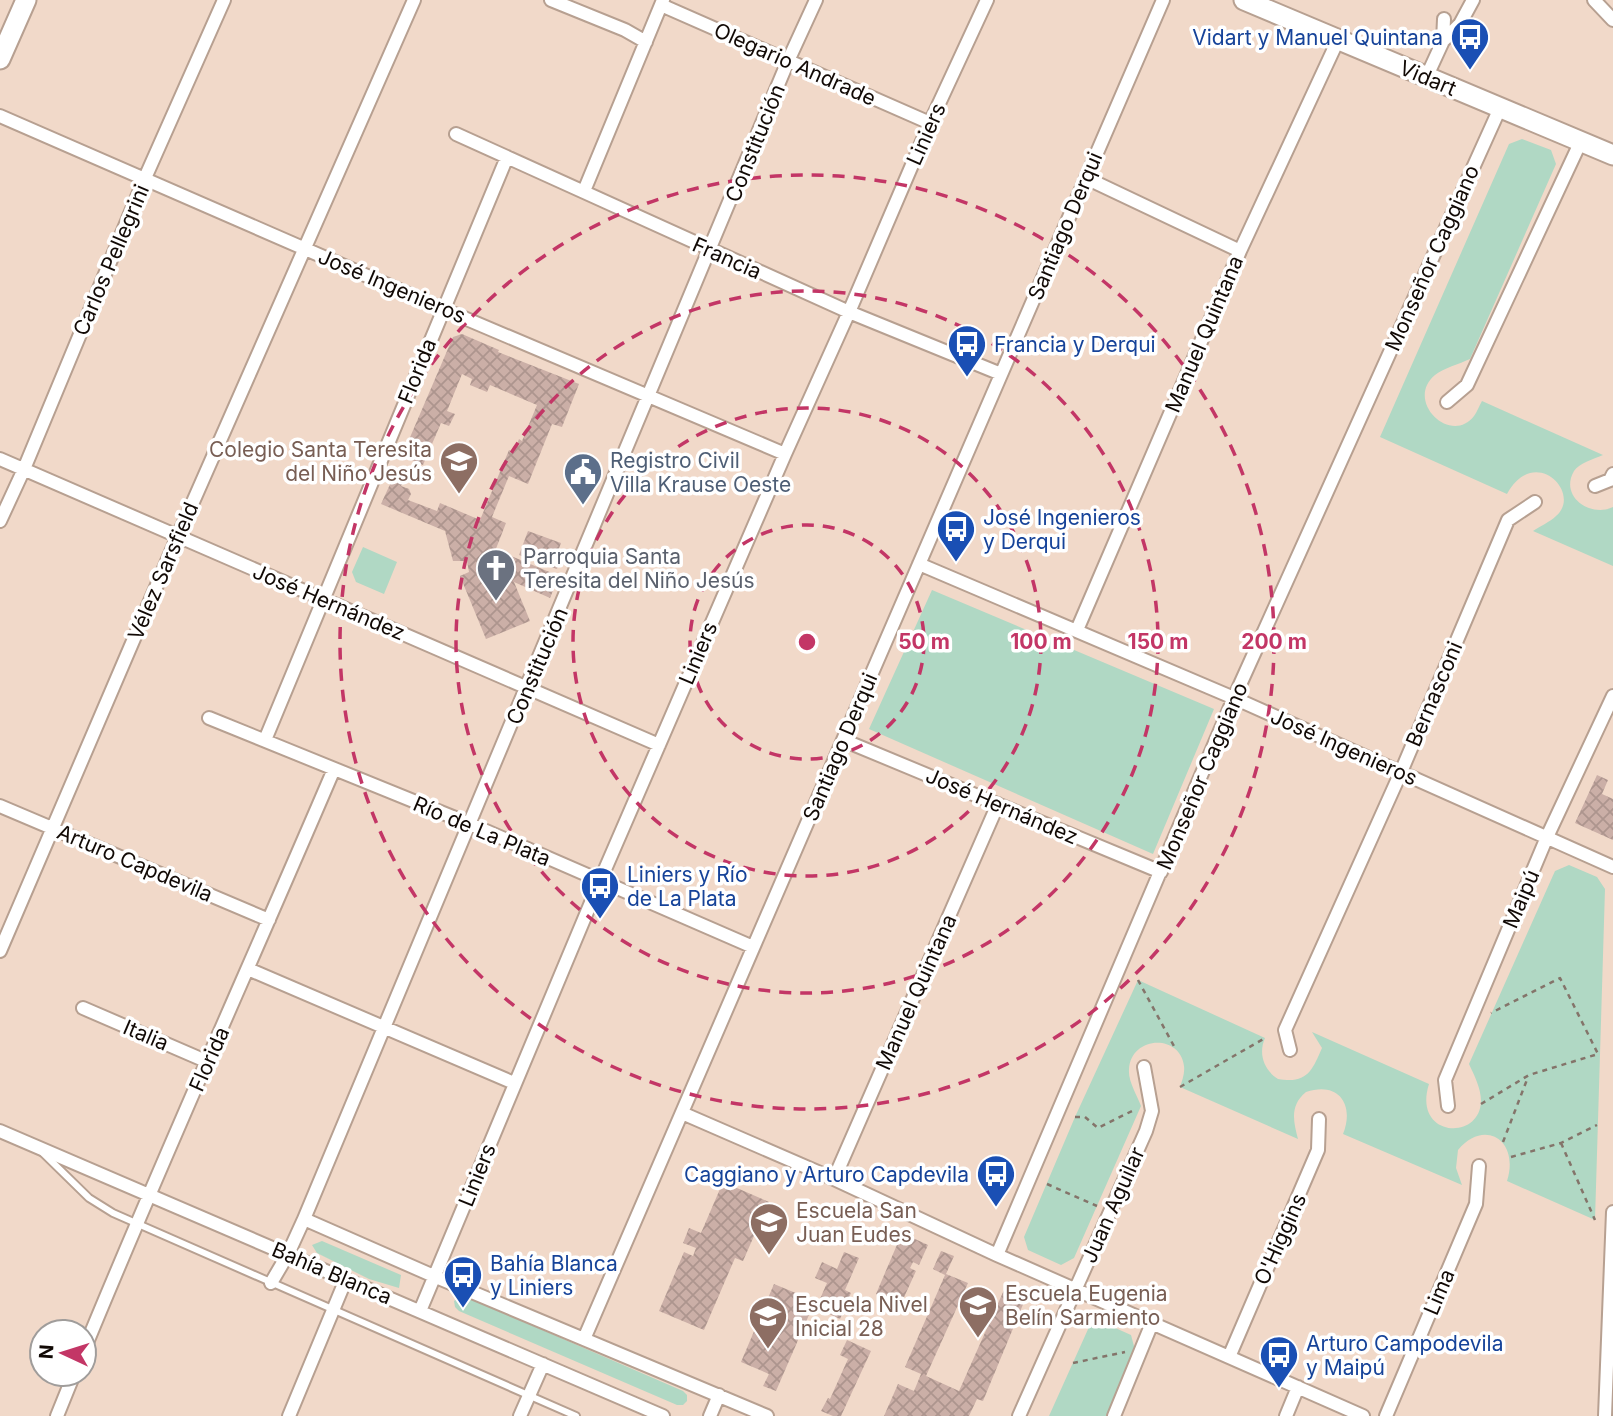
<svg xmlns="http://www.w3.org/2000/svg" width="1613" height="1416" font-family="Inter,sans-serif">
  <defs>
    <pattern id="building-cross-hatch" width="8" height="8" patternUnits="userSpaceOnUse" patternTransform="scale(1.75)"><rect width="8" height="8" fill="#cbafa7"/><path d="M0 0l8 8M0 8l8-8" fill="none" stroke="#ad958e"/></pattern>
  </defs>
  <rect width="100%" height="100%" fill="#f1d9c9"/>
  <path fill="#b0d8c4" d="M1522,139L1551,150L1556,164L1470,359C1459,364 1444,368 1435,375C1404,401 1451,446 1474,416C1477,412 1479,406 1482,401L1603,455C1594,459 1579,463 1574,471C1559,497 1591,518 1613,507V566L1533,531C1540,526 1550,522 1556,516C1583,493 1534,444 1507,494L1380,437L1509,144Z
    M363,547L397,562L384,594L356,582L352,572Z
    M932,590L1214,709L1153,854L869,729Z
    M1569,865L1597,877L1605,889L1595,1220L1507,1181C1520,1140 1484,1118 1458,1150L1456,1168L1462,1185L1343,1134C1355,1104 1338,1081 1306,1092C1290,1105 1293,1121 1298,1139L1180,1087C1182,1081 1185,1073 1184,1066C1180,1033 1130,1036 1129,1070C1128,1081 1137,1095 1141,1106L1074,1258L1061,1265L1028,1250L1024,1237L1075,1117L1138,980L1265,1038C1258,1054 1264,1070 1278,1079C1307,1084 1312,1071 1322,1048L1312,1032L1429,1084C1412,1137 1480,1142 1481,1101C1481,1088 1474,1075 1469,1064L1555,871Z
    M322,1241L401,1275L399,1288L369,1279L317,1253L312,1245Z
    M462,1295L683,1391L687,1395V1401L683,1405H677L459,1311L455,1307L454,1301Z
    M1102,1322L1131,1335L1135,1350L1106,1416H1049L1089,1327Z"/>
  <path fill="url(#building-cross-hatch)" d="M462,334L499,350L498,352L579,384L562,427L552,424L528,484L509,476L492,517L506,523L490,564L504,558L507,565L511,556L559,576L550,598L514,582L530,621L486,639L460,576L469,572L467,561H453L445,531L381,504L397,469L405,478L401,486L409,489L411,494L408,500L437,511L440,503L480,520L509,450L514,452L519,439L522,441L537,405L490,385L487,392L470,385L472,379L462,374L447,411L455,414L449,426L441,423L423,465L402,456L453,337Z
    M528,531L561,543L555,559L560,560L557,569L519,555Z
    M1597,775L1608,780L1602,794L1613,799V840L1575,823Z
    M723,1182L769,1202L743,1261L735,1258L704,1330L659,1311L684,1252L693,1256L696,1248L683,1243L689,1228L701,1233Z
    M902,1233L928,1245L919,1265L913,1262L910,1268L916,1271L900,1306L876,1294Z
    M941,1251L954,1256L946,1274L968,1283L926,1376L959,1391L1008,1281L1029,1290L983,1401L977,1399L969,1416H884L898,1384L914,1391L921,1374L905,1367L945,1275L933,1269Z
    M844,1252L859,1258L845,1290L851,1293L840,1319L816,1308L827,1283L815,1278L822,1262L837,1269Z
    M774,1284L815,1301L776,1391L763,1386L769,1374L741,1362Z
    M847,1340L871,1351L841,1416H833L821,1411L828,1398L830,1399L848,1359L840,1355Z"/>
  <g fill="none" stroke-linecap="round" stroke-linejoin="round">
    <g stroke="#b7a091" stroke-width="10">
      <path id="lane" d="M43,1153L89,1198L113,1213L576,1416"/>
    </g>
    <g stroke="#b7a091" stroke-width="16">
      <path id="street" d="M551,0L625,30L646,42
        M1594,0L1613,20
        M661,5L930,123
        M1443,41L1444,19
        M1426,78L1443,41L1460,24L1473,0
        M0,116L443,309L785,454
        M456,134L849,312L1001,374
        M1086,178L1240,251
        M584,191L663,0
        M1447,402L1467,385L1581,141
        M0,459L659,745
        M1595,486L1610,480L1613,474
        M0,521L24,469L145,178L224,0
        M919,564L1234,698L1613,867
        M1077,630L1240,251L1338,40
        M209,718L470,824L753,947
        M265,740L507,157
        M843,740L1161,872
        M0,806L269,920
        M0,951L178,536L414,0
        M248,969L514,1083
        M83,1008L208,1062
        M1290,1050L1285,1030L1401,772L1508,520L1535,502
        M1448,1106L1445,1080L1547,837L1613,696
        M682,1113L834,1179L997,1255L1363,1416
        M0,1131L663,1416
        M834,1179L998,804
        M304,1219L436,1277L767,1416
        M997,1255L1234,698L1500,108
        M271,1283L288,1254L304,1219L788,61L816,0
        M420,1311L600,881L785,454L849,312L930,123L987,0
        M584,1339L1163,0
        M84,1350C164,1155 251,963 334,769
        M1229,1357L1318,1150L1319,1119
        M57,1416L74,1374
        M289,1416L346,1279
        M520,1416L543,1364
        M710,1416L719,1395
        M1019,1416L1146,1131L1152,1111L1144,1067
        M1114,1416L1152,1323
        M1286,1416L1298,1387
        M1386,1416L1476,1204L1479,1166
        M1605,1416L1613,1212"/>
    </g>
    <g stroke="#b7a091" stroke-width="23">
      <path id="secondary" d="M1244,0L1613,155
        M0,59L26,0"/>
    </g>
    <path stroke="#84746a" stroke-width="2.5" stroke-dasharray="5 5" stroke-linecap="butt" d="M1138,980L1175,1048
      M1180,1087L1265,1038
      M1481,1104L1529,1075L1598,1054L1560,978L1491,1013
      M1075,1117H1085L1098,1128L1136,1109
      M1503,1142L1528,1077
      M1561,1143L1595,1220
      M1511,1157L1561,1143L1597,1125
      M1047,1184L1097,1206
      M1073,1363L1125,1352"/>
    <use href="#lane" stroke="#fff" stroke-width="6"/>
    <use href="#street" stroke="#fff" stroke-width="12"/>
    <use href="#secondary" stroke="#fff" stroke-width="19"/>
  </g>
  <g fill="none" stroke="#c33666" stroke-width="3.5" stroke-dasharray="12 9">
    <circle cx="807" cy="642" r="117"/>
    <circle cx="807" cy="642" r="234"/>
    <circle cx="807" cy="642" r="351"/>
    <circle cx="807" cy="642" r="467"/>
  </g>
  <defs>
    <g id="bus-pin" transform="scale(2.0125)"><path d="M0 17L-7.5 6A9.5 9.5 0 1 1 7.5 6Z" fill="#1a4fb4" stroke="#fff"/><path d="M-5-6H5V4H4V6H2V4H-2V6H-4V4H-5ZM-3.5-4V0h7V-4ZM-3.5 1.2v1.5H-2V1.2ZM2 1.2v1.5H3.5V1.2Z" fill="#fff"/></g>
    <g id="school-pin" transform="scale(2.0125)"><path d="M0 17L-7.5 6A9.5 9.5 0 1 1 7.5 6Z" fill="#8d6e63" stroke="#fff"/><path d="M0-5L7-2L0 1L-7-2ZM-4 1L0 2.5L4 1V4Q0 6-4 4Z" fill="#fff"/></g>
    <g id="civic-pin" transform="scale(2.0125)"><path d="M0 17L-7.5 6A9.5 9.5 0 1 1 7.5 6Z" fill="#5c6f8a" stroke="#fff"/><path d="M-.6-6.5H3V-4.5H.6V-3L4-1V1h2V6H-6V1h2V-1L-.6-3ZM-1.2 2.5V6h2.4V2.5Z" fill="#fff"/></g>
    <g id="church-pin" transform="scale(2.0125)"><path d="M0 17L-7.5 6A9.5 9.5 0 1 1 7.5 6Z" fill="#6b7280" stroke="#fff"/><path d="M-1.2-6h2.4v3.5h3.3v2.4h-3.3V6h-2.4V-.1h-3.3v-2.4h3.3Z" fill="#fff"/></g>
  </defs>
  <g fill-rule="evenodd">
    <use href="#bus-pin" x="1470" y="37"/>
    <use href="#bus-pin" x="967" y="344"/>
    <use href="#school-pin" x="459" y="461"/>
    <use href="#civic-pin" x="583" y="472"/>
    <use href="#bus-pin" x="956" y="529"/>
    <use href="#church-pin" x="496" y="568"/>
    <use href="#bus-pin" x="600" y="886"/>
    <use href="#bus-pin" x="996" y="1174"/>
    <use href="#school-pin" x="769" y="1222"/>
    <use href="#bus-pin" x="463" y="1275"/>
    <use href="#school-pin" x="978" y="1305"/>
    <use href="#school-pin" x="768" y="1316"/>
    <use href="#bus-pin" x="1279" y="1355"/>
  </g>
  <g text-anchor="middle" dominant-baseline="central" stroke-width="7" stroke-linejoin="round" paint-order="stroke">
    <g font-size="21" fill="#164399" stroke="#fff" text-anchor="start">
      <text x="1443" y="37" text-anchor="end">Vidart y Manuel Quintana</text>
      <text x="994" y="344">Francia y Derqui</text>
      <text x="983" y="517">José Ingenieros<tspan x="983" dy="24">y Derqui</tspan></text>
      <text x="627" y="874">Liniers y Río<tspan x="627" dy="24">de La Plata</tspan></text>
      <text x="969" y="1174" text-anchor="end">Caggiano y Arturo Capdevila</text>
      <text x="490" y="1263">Bahía Blanca<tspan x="490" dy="24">y Liniers</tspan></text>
      <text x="1306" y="1343">Arturo Campodevila<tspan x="1306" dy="24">y Maipú</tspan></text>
    </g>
    <g font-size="21" fill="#110905" stroke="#fff">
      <text transform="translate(795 64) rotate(24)">Olegario Andrade</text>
      <text transform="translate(1428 78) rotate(23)">Vidart</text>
      <text transform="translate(926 134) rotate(-66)">Liniers</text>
      <text transform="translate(755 143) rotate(-68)">Constitución</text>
      <text transform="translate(1065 226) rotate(-67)">Santiago Derqui</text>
      <text transform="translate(727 258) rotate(24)">Francia</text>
      <text transform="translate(1432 258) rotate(-66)">Monseñor Caggiano</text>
      <text transform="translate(111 260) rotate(-67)">Carlos Pellegrini</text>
      <text transform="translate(392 286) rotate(23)">José Ingenieros</text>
      <text transform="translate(1204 334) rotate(-67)">Manuel Quintana</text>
      <text transform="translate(417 371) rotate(-68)">Florida</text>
      <text transform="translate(163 571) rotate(-67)">Vélez Sarsfield</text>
      <text transform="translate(329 602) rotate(23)">José Hernández</text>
      <text transform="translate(698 653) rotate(-67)">Liniers</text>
      <text transform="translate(537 666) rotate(-67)">Constitución</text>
      <text transform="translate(1434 694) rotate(-67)">Bernasconi</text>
      <text transform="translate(840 747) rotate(-67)">Santiago Derqui</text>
      <text transform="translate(1344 747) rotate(24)">José Ingenieros</text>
      <text transform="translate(1202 776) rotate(-67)">Monseñor Caggiano</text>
      <text transform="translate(1002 806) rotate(23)">José Hernández</text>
      <text transform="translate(482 831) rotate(23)">Río de La Plata</text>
      <text transform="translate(135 863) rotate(23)">Arturo Capdevila</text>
      <text transform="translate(1521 899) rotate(-67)">Maipú</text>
      <text transform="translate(916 992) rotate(-66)">Manuel Quintana</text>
      <text transform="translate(146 1035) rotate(23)">Italia</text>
      <text transform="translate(209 1059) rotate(-66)">Florida</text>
      <text transform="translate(477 1175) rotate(-68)">Liniers</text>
      <text transform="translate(1113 1205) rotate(-66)">Juan Aguilar</text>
      <text transform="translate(1280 1239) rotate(-66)">O'Higgins</text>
      <text transform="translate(332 1273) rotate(23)">Bahía Blanca</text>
      <text transform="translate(1439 1292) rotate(-67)">Lima</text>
    </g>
    <g font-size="21" fill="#785e54" stroke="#fff" text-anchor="start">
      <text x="432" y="449" text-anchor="end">Colegio Santa Teresita<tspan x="432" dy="24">del Niño Jesús</tspan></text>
      <text x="796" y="1210">Escuela San<tspan x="796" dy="24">Juan Eudes</tspan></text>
      <text x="1005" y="1293">Escuela Eugenia<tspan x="1005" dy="24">Belín Sarmiento</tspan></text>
      <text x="795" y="1304">Escuela Nivel<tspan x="795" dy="24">Inicial 28</tspan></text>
    </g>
    <g font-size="21" fill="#4e5e75" stroke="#fff" text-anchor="start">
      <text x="610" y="460">Registro Civil<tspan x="610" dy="24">Villa Krause Oeste</tspan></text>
    </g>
    <g font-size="21" fill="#5b616d" stroke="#fff" text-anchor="start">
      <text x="523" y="556">Parroquia Santa<tspan x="523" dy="24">Teresita del Niño Jesús</tspan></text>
    </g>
  </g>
  <circle cx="807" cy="642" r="10" fill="#c33666" stroke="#fff" stroke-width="3.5"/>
  <g font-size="21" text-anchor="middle" font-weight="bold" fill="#c33666" stroke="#fff" stroke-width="7" stroke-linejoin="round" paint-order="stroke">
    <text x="924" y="649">50 m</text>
    <text x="1041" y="649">100 m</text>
    <text x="1158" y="649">150 m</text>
    <text x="1274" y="649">200 m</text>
  </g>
  <g transform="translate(63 1353) rotate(274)"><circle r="33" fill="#ffffff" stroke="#a09d9b" stroke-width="2"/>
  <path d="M0-5L12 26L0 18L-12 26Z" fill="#c33666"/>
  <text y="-10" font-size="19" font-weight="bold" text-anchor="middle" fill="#110905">N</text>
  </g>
</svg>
